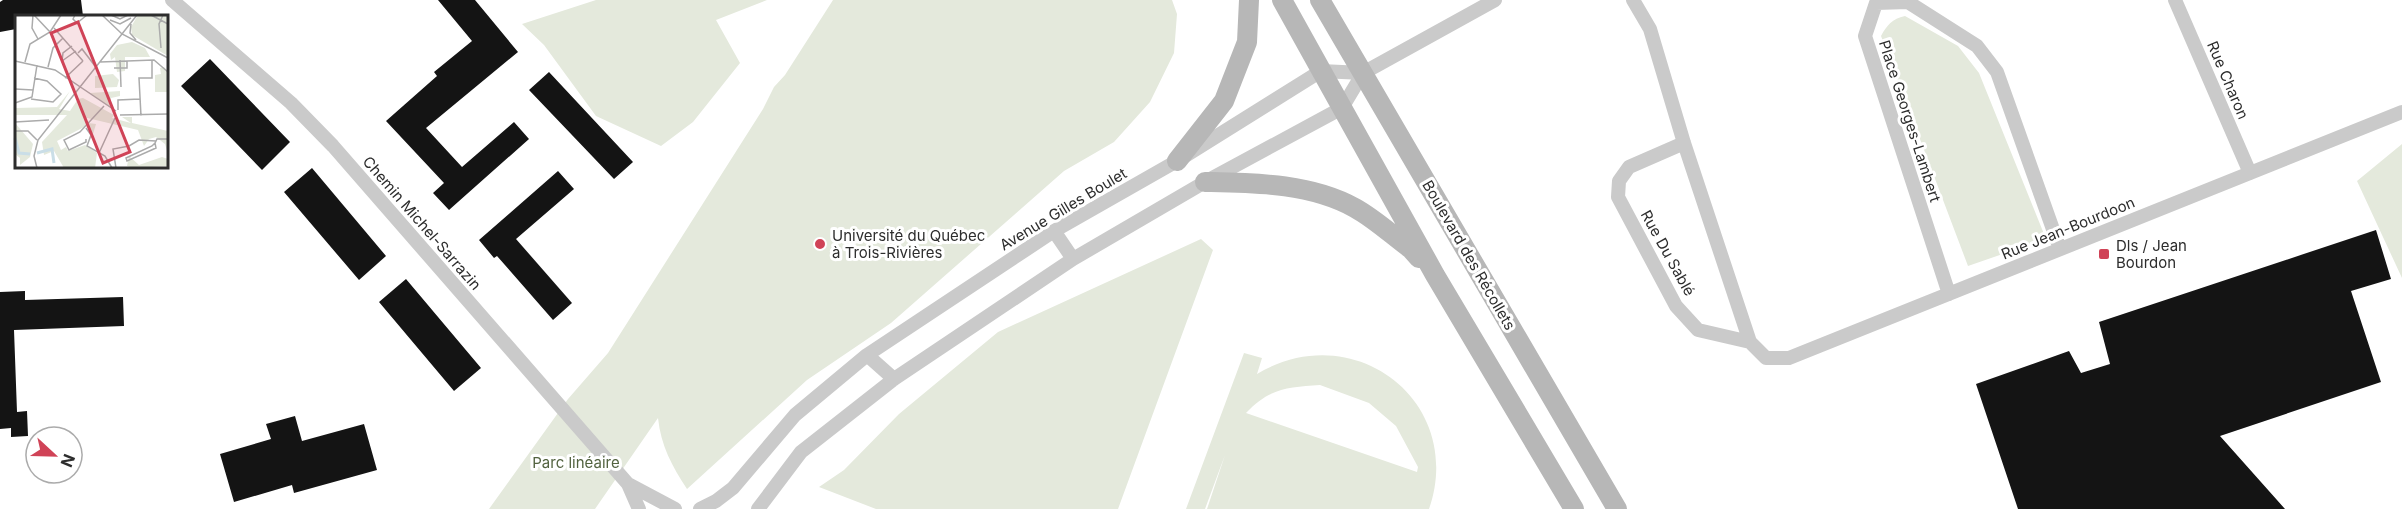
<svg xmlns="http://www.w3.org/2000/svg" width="2402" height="509" font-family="Inter,sans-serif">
  <rect width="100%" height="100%" fill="#fff"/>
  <path fill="#e4e9dc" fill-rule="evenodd" d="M596,0H767L716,20L740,63L693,122L661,146L596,116L544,45L522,24Z
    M833,0H1172L1177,14L1174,53L1150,102L1114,142L1064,171L891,323L807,380L687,489C672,466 661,446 658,418L595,509H489L568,399L608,353L763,109L774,87L785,75Z
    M1905,16L1958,46L1979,73L2046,239L1968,266L1881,36C1887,25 1892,19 1905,16Z
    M2402,144V278L2357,181Z
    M1201,239L1213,250L1118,509H876L819,487L844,470L899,414L998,332Z
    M1244,353L1262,358L1257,374C1354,316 1466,402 1429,509H1207L1225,455L1205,509H1186ZM1320,385L1369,403L1396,426L1418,467L1417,472L1246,413C1269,388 1289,387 1320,385Z"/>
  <path fill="#141414" d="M3,0H81L83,16H16V29L0,32V2Z
    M438,0H475L518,52L426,128L462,167L514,122L529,139L449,210L433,193L444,183L386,121L437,76L434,72L472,41Z
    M210,59L290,142L262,170L181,86Z
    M549,72L633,162L614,179L529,90Z
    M312,168L386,256L359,280L284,192Z
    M558,171L574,189L516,239L572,303L553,320L497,256L494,258L479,240Z
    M2376,230L2391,279L2351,291L2381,382L2220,436L2285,509H2018L1976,384L2069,351L2081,373L2110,364L2099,322Z
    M406,279L481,368L454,391L379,302Z
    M25,291V300L123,297L124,326L14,330L17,412L27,411L28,436L11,437V428L0,429V292Z
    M295,416L302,441L364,424L377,470L294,493L292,485L234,502L220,454L271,439L266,424Z"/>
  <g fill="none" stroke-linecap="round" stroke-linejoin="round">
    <path stroke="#cacaca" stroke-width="14" d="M172,0L291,103L333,146L628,484
      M1633,0L1650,29L1684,143L1750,342L1766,358H1789L2402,112
      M2175,0L2250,173
      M1684,143L1629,167L1619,181L1618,197L1676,306L1698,330L1750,342
      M1054,231L1073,259
      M1949,294L1865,36L1876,3L1908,2L1977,46L1997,72L2060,249
      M867,355L894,379
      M639,509L628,484L675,509
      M700,509L716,501L733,488L795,415L867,355L1054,231L1177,161L1321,71L1363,73
      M758,509L801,452L894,379L1073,259L1205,182L1342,108L1363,73L1495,0"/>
    <path stroke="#b7b7b7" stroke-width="20" d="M1282,0L1435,275L1574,509
      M1320,0L1617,509
      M1177,161L1224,101L1247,42L1249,0
      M1205,182C1255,183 1310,183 1355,208C1375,219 1393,236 1411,249L1419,258"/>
  </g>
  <g fill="#d04357" stroke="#fff" stroke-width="2">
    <circle cx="820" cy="244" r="6"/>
    <rect x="2098" y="248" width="12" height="12" rx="3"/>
  </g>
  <g text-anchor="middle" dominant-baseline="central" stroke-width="6" stroke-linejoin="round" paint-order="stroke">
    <g font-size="15" fill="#2d2d2d" stroke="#fff">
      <text transform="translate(2228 80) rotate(67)">Rue Charon</text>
      <text transform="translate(1910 121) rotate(72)">Place Georges-Lambert</text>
      <text transform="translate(1063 209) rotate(-31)">Avenue Gilles Boulet</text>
      <text transform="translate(422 223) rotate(49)">Chemin Michel-Sarrazin</text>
      <text transform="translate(2068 228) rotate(-22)">Rue Jean-Bourdoon</text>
      <text transform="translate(1668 253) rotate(61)">Rue Du Sablé</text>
      <text transform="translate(1469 255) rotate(60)">Boulevard des Récollets</text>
    </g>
    <g font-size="15" fill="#2d2d2d" stroke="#fff" text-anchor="start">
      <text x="832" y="235">Université du Québec<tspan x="832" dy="17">à Trois-Rivières</tspan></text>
      <text x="2116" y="245">Dls / Jean<tspan x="2116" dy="17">Bourdon</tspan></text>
    </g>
    <g font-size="15" fill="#536340" stroke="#fff">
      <text x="576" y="462">Parc linéaire</text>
    </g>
  </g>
  <g transform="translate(15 15)">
    <rect width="153" height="153" fill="#fff"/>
    <path d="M123,0H153V41L117,20L116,12ZM117,27L130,33L135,42H110V56L102,57L100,42L96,45L95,39L102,30ZM149,52L153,57V77H140V60L146,59L145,53ZM98,59L104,65L102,72L80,73V61ZM55,76L44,94L55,96L63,84L68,83L99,100L97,103L116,108L107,102H117V108L153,116V139L150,129L141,122L134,124L129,131L123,115L68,102L73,108L81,109L78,119L71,111L42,126L46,135L51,132L53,136L70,130L82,138L80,153H49L39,136L29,140L27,127L52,100H0V93L42,92ZM105,76V81L96,83V93L75,78ZM0,108L18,129L15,142L5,150V143L0,139ZM114,141L124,150L147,142L153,144V151L119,153L112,151Z" fill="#e4e9dc"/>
    <path fill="none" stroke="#cadee7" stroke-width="3" d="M0,123L4,138L15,139M22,138L37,134L39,148"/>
    <path fill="none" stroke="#ababab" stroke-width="1.5" d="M18,0L17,13L23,24M19,0L35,17M60,0L58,4L62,8L72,0M87,0L107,19L153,43M96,0L105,4L113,0M136,0L153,9M95,5L105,9L116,3M116,9L115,18L121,25M39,13L68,46M57,31L48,38L47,46L61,36M146,33L144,9L148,0M63,38L67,34L80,51M105,45L106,72M0,46L40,55L101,96M10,47L15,29L35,17L46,0M85,47L139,45L153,57M33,52L38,33L48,23M99,53H112V46M50,63L68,46M0,74L18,75M16,84L38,87L46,79L32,66L19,63M0,88L17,82L22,50M103,95V85L125,84M105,100L153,99M126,101L124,63H137V46M0,107L34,105M71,113L76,120L72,131L90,141L97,153M0,116H13L22,125M71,124V127L54,135L49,125L65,117L89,91M140,128L141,133L112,146L111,143L137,131L140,128L142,124H153M84,138L100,103M22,153L19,141L23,125L122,0M101,153L98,134L114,131L124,125L141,126"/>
    <path fill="#d04357" fill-opacity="0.15" stroke="#d04357" stroke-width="3" d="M63,7L115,137L88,148L36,18Z"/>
    <rect width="153" height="153" fill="none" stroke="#2d2d2d" stroke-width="3"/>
  </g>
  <g transform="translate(54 455) rotate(112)"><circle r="28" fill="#ffffff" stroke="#ababab" stroke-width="1.5"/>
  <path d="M0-4.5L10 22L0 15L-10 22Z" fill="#d04357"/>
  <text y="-9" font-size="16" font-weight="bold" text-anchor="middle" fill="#2d2d2d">N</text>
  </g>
</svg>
